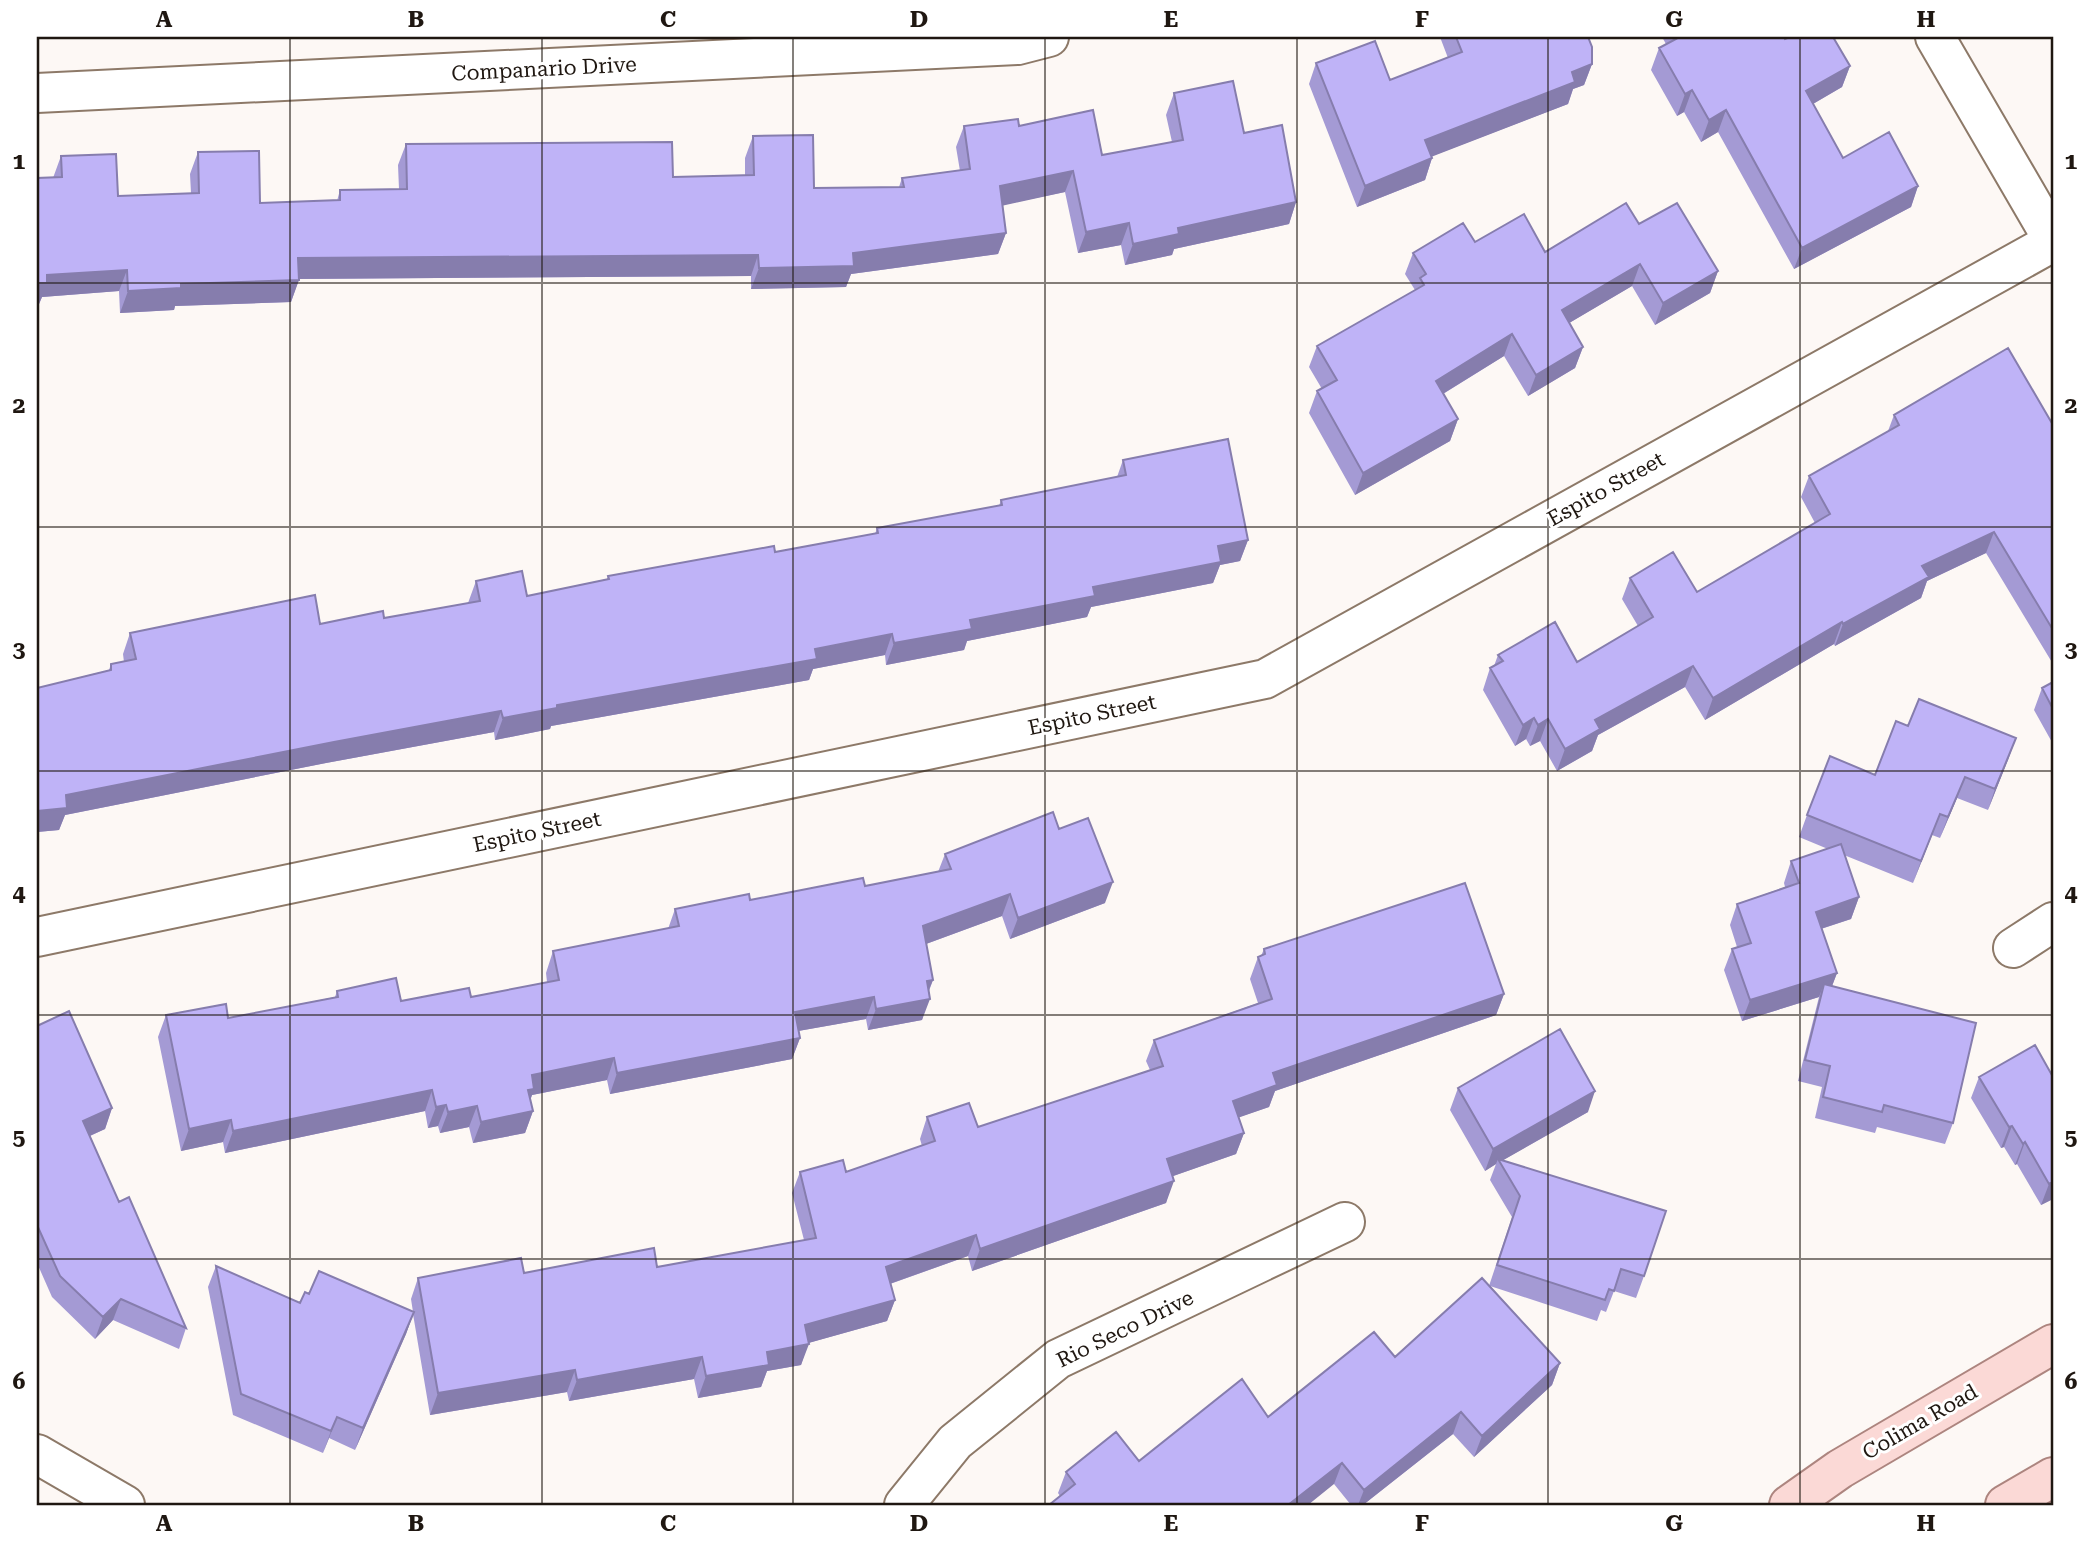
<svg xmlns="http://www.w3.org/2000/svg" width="2090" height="1542" font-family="'Roboto Serif',serif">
  <rect width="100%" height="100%" fill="#fdf8f5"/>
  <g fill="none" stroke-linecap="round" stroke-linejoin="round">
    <g stroke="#8d7968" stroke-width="42">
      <path id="minor" d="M1935,37L2053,240
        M37,93L1018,45L1049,37
        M37,937L1265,679L2053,242
        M2013,948L2053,922
        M37,1454L125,1505
        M904,1505L955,1442L1058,1359L1345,1222"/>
    </g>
    <g stroke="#ad857f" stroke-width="42">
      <path id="major" d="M1789,1505L1840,1469L2053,1344
        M2005,1505L2053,1477"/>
    </g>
    <use href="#minor" stroke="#fff" stroke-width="38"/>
    <use href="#major" stroke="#fbd9d6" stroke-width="38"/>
  </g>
  <path fill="#a49ad4" d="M1440,37H1588L1592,64L1584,85L1573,89L1568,104L1432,156V158L1425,180L1357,207L1309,84L1316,63L1390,80L1448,58Z
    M1662,37H1784L1785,39L1850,66L1842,87L1813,104L1843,158L1918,186L1911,207L1794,269L1718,132L1701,142L1684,112L1677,116L1651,70L1659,48L1666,44Z
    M1174,93L1244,133L1296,202L1289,224L1174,249L1172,255L1125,265L1121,245L1078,253L1065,192L1002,205L1006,233L998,254L851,274L846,287L751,289V276L299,279L291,302L175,306L174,310L120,313L119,291L42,297L39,304H37V178H53L61,156L118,196L191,193L190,174L198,152L260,203L337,201L340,190L399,189L398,165L406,144L673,177L745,175V158L753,136L814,188L899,187L902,178L960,171L956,147L964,126H1019L1102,155L1172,142L1166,115Z
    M1639,224L1718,271L1710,293L1655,325L1632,286L1569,323L1583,347L1575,368L1528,396L1504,356L1443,394L1458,419L1450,441L1355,495L1309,413L1317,391L1322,389L1309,367L1317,346L1415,290L1405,274L1413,253L1475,242L1545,252Z
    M1894,415L2053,425V664L1986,553L1927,581L1921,598L1835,646L1834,644L1705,720L1685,687L1598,735L1592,751L1557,771L1540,741L1530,746L1526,739L1515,746L1483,690L1490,668L1494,666L1498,655L1577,662L1638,626L1622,599L1630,578L1697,592L1815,523L1801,497L1809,476L1888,431Z
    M1123,460L1248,540L1240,561L1220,565L1213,583L1091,607L1087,617L967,641L964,650L886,665L885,655L813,669L809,680L551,726L550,729L495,740L494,732L326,763L65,815L59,830L37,832V688L109,670L111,664L124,662L123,654L130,633L320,624L384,618L468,603L476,581L527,596L607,579L608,576L775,552L875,534L877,528L999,506L1001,500L1117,477Z
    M2053,682V744L2034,710L2042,688Z
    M1908,726L2016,738L1988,810L1957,798L1940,838L1932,835L1913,883L1844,855L1859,897L1851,919L1821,929L1837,973L1832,986L1953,1123L1945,1144L1877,1127L1875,1133L1815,1118L1822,1087L1798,1081L1819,997L1742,1021L1724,970L1732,949L1737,947L1730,925L1737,904L1785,887L1784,883L1791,861L1828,849L1799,837L1807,815L1875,775Z
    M1059,829L1105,903L1010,939L1002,916L926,944L933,980L929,991L922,1020L868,1030L866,1019L798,1031L800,1038L792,1059L610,1094L607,1080L532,1095L530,1100L533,1111L525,1133L473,1143L469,1127L440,1133L438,1126L428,1128L425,1111L225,1153L223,1142L181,1151L158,1037L166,1015L228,1018L335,997L337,991L401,1001L471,997L547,982L546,973L553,951L668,929L675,909L865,886L938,872L945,854Z
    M1264,949L1504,994L1496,1015L1275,1091L1269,1107L1239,1117L1244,1133L1236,1154L1173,1176L1166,1203L972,1271L968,1256L890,1284L895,1300L887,1321L808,1343L801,1365L767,1371L761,1387L698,1398L694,1379L569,1401L567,1392L430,1415L413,1314L406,1334L355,1450L329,1438L323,1453L233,1415L208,1287L216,1266L300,1303L413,1312L411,1299L418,1278L657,1267L804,1240L792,1193L800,1172H846L922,1146L920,1139L927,1117L978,1127L1150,1070L1146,1061L1154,1040L1258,1003L1250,979L1258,957L1261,956Z
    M37,1026L112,1108L105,1129L90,1136L119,1202L186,1328L179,1349L113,1320L95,1339L52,1297L37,1263Z
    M1979,1077H2053V1199L2041,1205L2017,1164L2015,1165L2004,1147L2001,1148L1971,1098Z
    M1458,1088L1588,1112L1503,1160L1644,1276L1636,1298L1614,1291L1606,1312L1601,1310L1597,1321L1490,1286L1560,1363L1552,1385L1474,1457L1453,1434L1363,1505H1351L1334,1484L1060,1496L1058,1493L1066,1472L1139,1461L1268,1417L1395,1357L1489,1286L1512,1217L1490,1180L1496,1164L1485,1171L1450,1110Z"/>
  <path fill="#867dad" d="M1592,64L1584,85L1573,89L1568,104L1418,162L1425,140L1572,72Z
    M1850,66L1842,87L1799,112L1806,91Z
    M1692,90L1684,112L1677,116L1685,94Z
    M1726,110L1718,132L1701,142L1709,120Z
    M1432,158L1425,180L1357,207L1365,186Z
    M1073,171L1065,192L992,208L1000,186Z
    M1918,186L1911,207L1794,269L1802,248Z
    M1296,202L1289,224L1174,249L1172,255L1125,265L1133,244L1178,228Z
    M1129,223L1121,245L1078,253L1086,232Z
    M1006,233L998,254L851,274L846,287L751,289L759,268L853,253Z
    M758,255L751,276L290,279L298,258Z
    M1640,264L1632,286L1554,332L1562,310Z
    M127,270L119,291L42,297L39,304H37V283L47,275Z
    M1718,271L1710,293L1655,325L1663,303Z
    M299,280L291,302L175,306L174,310L120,313L128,291L181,284Z
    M1512,334L1504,356L1428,403L1436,381Z
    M1583,347L1575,368L1528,396L1536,375Z
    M1458,419L1450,441L1355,495L1363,473Z
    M1994,532L1986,553L1927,581L1921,598L1835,646L1843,624L1922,566Z
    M1248,540L1240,561L1220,565L1213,583L1091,607L1087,617L967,641L964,650L886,665L894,643L970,620L1093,587L1218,546Z
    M1842,622L1834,644L1705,720L1713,698Z
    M892,634L885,655L813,669L809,680L551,726L550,729L495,740L503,718L557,705L815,649Z
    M1693,666L1685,687L1598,735L1592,751L1557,771L1565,749L1595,720Z
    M501,711L494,732L326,763L65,815L59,830L37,832V811L66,795L334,742Z
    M1534,718L1526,739L1515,746L1523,725Z
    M1548,719L1540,741L1530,746L1538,725Z
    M2016,738L2008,760L1988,810L1995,789Z
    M1965,777L1957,798L1940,838L1948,817Z
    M1940,814L1932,835L1913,883L1921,861Z
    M1113,882L1105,903L1010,939L1018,918Z
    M1010,894L1002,916L915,948L923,926Z
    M1859,897L1851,919L1808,933L1816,912Z
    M1837,973L1829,994L1824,984L1819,997L1742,1021L1750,1000Z
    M933,980L925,999H930L922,1020L868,1030L876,1009L927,981Z
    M1504,994L1496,1015L1275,1091L1269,1107L1226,1122L1233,1101L1273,1073Z
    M874,997L866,1019L787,1033L795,1012Z
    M800,1038L792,1059L610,1094L617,1073Z
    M614,1058L607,1080L532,1095L527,1110L521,1111L532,1075Z
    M432,1090L425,1111L225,1153L233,1131Z
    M1595,1091L1588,1112L1500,1162L1498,1159L1496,1164L1485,1171L1493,1149Z
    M446,1105L438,1126L428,1128L436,1107Z
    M477,1106L469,1127L440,1133L448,1112Z
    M112,1108L105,1129L76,1142L83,1121Z
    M533,1111L525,1133L473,1143L481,1122Z
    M231,1120L223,1142L181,1151L189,1129Z
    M2012,1126L2004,1147L2001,1148L2009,1127Z
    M1244,1133L1236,1154L1159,1181L1167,1159Z
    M2025,1142L2017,1164L2015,1165L2023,1144Z
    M1174,1181L1166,1203L972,1271L980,1249Z
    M2053,1182V1199L2041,1205L2049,1184Z
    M976,1235L968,1256L878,1288L886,1267Z
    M121,1299L113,1320L95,1339L103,1317Z
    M895,1300L887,1321L805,1344H809L801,1365L767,1371L761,1387L698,1398L706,1376L805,1325Z
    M414,1312L406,1334L355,1450L363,1428Z
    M702,1357L694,1379L569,1401L577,1380Z
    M1560,1363L1552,1385L1474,1457L1482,1436Z
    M575,1370L567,1392L430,1415L438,1393Z
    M1461,1412L1453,1434L1363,1505H1358L1364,1490Z
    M337,1417L329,1438L323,1453L331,1431Z
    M1342,1463L1334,1484L1308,1505H1288Z"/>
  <path fill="#bfb3f7" stroke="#867dad" stroke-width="2" d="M1456,37H1588L1592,47V64L1572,72L1575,82L1425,140L1432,158L1365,186L1316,63L1375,41L1390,80L1462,52Z
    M1674,37H1784L1785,39L1790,37H1833L1850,66L1806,91L1843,158L1889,132L1918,186L1802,248L1726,110L1709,120L1692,90L1685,94L1659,48L1676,39Z
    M1233,81L1244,133L1282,125L1296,202L1178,228L1179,234L1133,244L1129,223L1086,232L1073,171L1000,186L1006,233L853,253L854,266L759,268L758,255L298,258L299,280L181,284V288L128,291L127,270L47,275V283H37V178L62,177L61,156L116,154L118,196L199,193L198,152L259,151L260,203L340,200V190L407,189L406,144L672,142L673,177L754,175L753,136L813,135L814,188L904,187L902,178L970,169L964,126L1018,119L1019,126L1093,110L1102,155L1183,140L1174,93Z
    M1626,203L1639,224L1677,203L1718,271L1663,303L1640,264L1562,310L1583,347L1536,375L1512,334L1436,381L1458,419L1363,473L1317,391L1337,380L1317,346L1424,285L1420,278L1426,274L1413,253L1463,223L1475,242L1524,214L1545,252Z
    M2008,348L2053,425V630L1994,532L1922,566L1929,577L1843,624L1842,622L1713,698L1693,666L1595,720L1600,729L1565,749L1548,719L1538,725L1534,718L1523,725L1490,668L1503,661L1498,655L1555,622L1577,662L1653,617L1630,578L1673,552L1697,592L1830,514L1809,476L1899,425L1894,415Z
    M1228,439L1248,540L1218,546L1221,562L1093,587L1095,596L970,620L972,629L894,643L892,634L815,649L817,659L557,705V708L503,718L501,711L334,742L66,795L67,808L37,811V688L111,670V664L136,659L130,633L315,595L320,624L383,611L384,618L480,601L476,581L522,571L527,596L609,579L608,576L774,546L775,552L878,533L877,528L1002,505L1001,500L1126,475L1123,460Z
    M2053,682V709L2042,688Z
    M1919,699L2016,738L1995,789L1965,777L1948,817L1940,814L1921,861L1807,815L1830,756L1875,775L1896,721L1908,726Z
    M1053,812L1059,829L1088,818L1113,882L1018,918L1010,894L923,926L933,980L927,981L930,999L876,1009L874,997L795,1012L800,1038L727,1052L617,1073L614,1058L532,1075L534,1089L528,1090L533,1111L481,1122L477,1106L448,1112L446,1105L436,1107L432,1090L233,1131L231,1120L189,1129L166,1015L226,1004L228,1018L338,997L337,991L396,978L401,1001L469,988L471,997L559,980L553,951L679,926L675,909L749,894L750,900L863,878L865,886L951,869L945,854Z
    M1841,844L1859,897L1816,912L1837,973L1750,1000L1732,949L1751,943L1737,904L1799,883L1791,861Z
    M1465,883L1504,994L1273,1073L1277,1085L1233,1101L1244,1133L1167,1159L1174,1181L980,1249L976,1235L886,1267L895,1300L805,1325L809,1344L767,1352L769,1365L706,1376L702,1357L577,1380L575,1370L438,1393L418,1278L521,1258L524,1273L654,1248L657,1267L816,1238L800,1172L843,1160L846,1172L935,1141L927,1117L969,1103L978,1127L1163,1066L1154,1040L1272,999L1258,957L1265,954L1264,949Z
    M1824,984L1976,1023L1953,1123L1884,1105L1882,1112L1823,1097L1830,1066L1805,1060Z
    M69,1011L112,1108L83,1121L119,1202L129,1197L186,1328L121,1299L103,1317L60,1276L37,1225V1026Z
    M1560,1029L1595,1091L1493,1149L1458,1088Z
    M2035,1045L2053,1077V1182L2049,1184L2025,1142L2023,1144L2012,1126L2009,1127L1979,1077Z
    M1498,1159L1666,1211L1644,1276L1621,1269L1614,1291L1609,1289L1605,1300L1497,1265L1520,1196Z
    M216,1266L300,1303L305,1292L309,1294L319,1271L414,1312L363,1428L337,1417L331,1431L241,1394Z
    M1482,1278L1560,1363L1482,1436L1461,1412L1364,1490L1342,1463L1288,1505H1049L1075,1484L1066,1472L1116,1432L1139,1461L1242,1379L1268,1417L1374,1332L1395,1357Z"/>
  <path fill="none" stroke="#1f1711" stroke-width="2" stroke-opacity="0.55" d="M290,37V1505M542,37V1505M793,37V1505M1045,37V1505M1297,37V1505M1548,37V1505M1800,37V1505M37,283H2053M37,527H2053M37,771H2053M37,1015H2053M37,1259H2053"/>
  <g text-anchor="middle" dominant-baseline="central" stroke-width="6" stroke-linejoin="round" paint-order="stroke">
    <g font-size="21" fill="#1f1711" stroke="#fff">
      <text transform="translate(544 69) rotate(-3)">Companario Drive</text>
      <text transform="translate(1606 489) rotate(-29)">Espito Street</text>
      <text transform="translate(1092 715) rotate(-12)">Espito Street</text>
      <text transform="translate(537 832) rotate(-12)">Espito Street</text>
      <text transform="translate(1125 1329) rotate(-26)">Rio Seco Drive</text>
      <text transform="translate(1920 1422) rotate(-30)">Colima Road</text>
    </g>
  </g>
  <rect width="2090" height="1542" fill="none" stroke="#ffffff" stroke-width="77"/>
  <rect x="38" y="38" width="2014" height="1466" fill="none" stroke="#1f1711" stroke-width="2.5"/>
  <g font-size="23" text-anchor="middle" font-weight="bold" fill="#1f1711">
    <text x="164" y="27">A</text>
    <text x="416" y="27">B</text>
    <text x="668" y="27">C</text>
    <text x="919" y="27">D</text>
    <text x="1171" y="27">E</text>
    <text x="1422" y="27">F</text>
    <text x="1674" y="27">G</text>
    <text x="1926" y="27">H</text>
    <text x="19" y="169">1</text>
    <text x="2071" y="169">1</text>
    <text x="19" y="413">2</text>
    <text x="2071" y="413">2</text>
    <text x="19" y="657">3</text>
    <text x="2071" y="657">3</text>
    <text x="19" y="901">4</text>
    <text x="2071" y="901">4</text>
    <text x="19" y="1145">5</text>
    <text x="2071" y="1145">5</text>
    <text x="19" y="1389">6</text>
    <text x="2071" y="1389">6</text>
    <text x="164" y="1531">A</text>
    <text x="416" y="1531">B</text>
    <text x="668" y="1531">C</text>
    <text x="919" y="1531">D</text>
    <text x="1171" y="1531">E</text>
    <text x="1422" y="1531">F</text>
    <text x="1674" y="1531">G</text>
    <text x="1926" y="1531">H</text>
  </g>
</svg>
